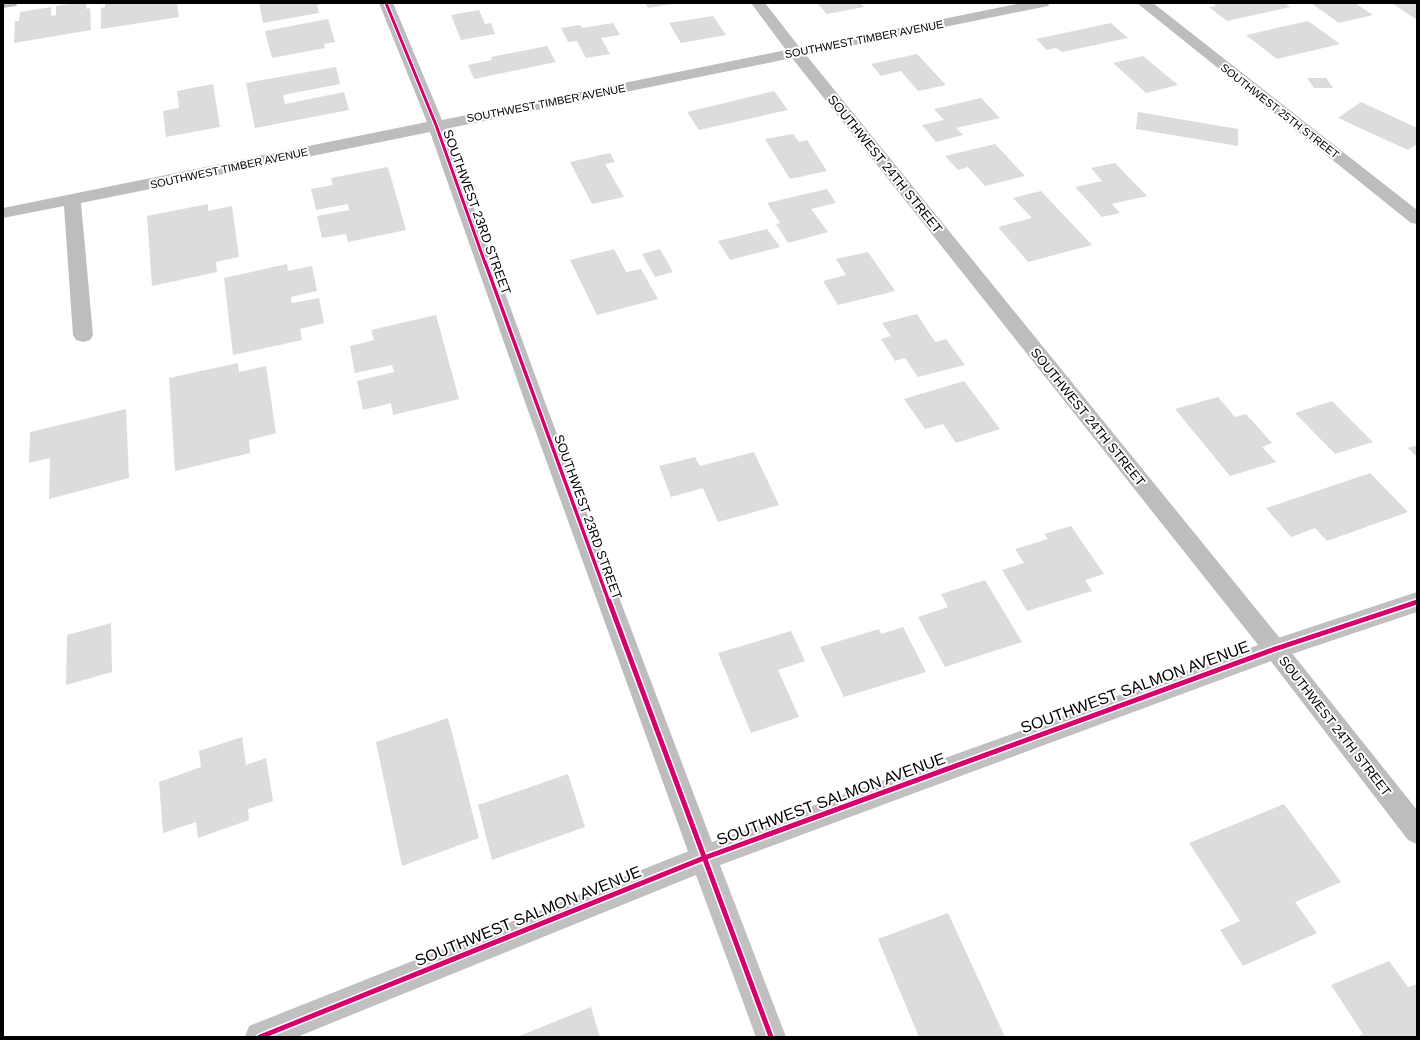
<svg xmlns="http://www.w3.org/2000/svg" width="1420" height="1040" font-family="Arial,sans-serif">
  <rect width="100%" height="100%" fill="#fff"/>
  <path fill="#dcdcdc" d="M75,3H86L87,9L90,8L91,30L14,43L15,21H19L20,12L51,7V16L56,15V6Z
    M105,3H177L179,17L101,29V8L105,7Z
    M259,3H323V4L317,5L319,13L263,23Z
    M645,3H672V4L648,8Z
    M823,3H860L864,7L827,14L818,4Z
    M1213,3H1284L1290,7L1227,21L1209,7L1216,6Z
    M1311,3H1355L1373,15L1339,23Z
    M1392,3H1417V20Z
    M479,10L485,24L491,23L495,34L461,40L451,15Z
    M713,16L726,35L681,43L669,23Z
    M328,19L335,42L324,44L325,48L272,58L265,31Z
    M1308,21L1340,44L1277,59L1246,35Z
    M613,23L620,35L601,38L610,54L586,58L577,41L568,42L561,28L580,25L582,28Z
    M1111,23L1128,38L1062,52L1056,48L1047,50L1036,39Z
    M547,46L556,62L474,79L468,65L492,60L491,57Z
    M917,54L946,85L918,91L901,71L881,76L871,64Z
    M1143,56L1178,85L1146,93L1113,63Z
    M336,67L340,84L283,95L285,104L344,92L349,110L255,128L246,83Z
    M1307,78H1326L1333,88H1314Z
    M213,84L220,127L166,137L163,111L179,108L177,91Z
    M774,91L788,110L699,130L687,112Z
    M981,98L1000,118L956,128L963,135L936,142L922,125L944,120L934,109Z
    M1361,102L1417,128V146L1415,145L1408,150L1338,118Z
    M1138,112L1238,129V146L1136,129Z
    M793,134L799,142L807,140L827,171L790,179L765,139Z
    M995,144L1025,176L985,186L968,167L958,170L945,156Z
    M610,153L615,162L605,164L624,197L592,204L570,162Z
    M1115,163L1147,196L1112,204L1120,213L1102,217L1075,187L1102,181L1091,168Z
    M388,167L406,230L348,242L346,234L322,238L317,216L349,210L348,204L316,210L311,189L333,185L331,178Z
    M827,189L836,203L811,209L828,232L788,243L776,224L780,223L767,203Z
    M1041,191L1092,245L1028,262L998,227L1032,218L1013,198Z
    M208,204V211L232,206L239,257L216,262L217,272L152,286L147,216Z
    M767,229L780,247L730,260L718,241Z
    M614,249L626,272L641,269L658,299L597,315L570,260Z
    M660,249L673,272L655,277L642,254Z
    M868,252L895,291L838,305L823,281L846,275L836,259Z
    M287,264L288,271L312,266L317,291L291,297L292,303L319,298L324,323L300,329L302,340L233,355L224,278Z
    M917,314L935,342L946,339L965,365L918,377L905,358L895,361L881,339L891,336L882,323Z
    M436,315L459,399L393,415L391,403L363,410L357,381L394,372L392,365L355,373L350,346L374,340L371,330Z
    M238,363L239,372L266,366L276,433L249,440L250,453L175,471L169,378Z
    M964,381L1000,429L956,443L943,424L925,429L904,399Z
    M1218,397L1235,417L1246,414L1272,443L1262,447L1276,462L1230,476L1175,409Z
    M1332,401L1373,442L1335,454L1295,413Z
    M126,409L129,478L49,499L50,458L29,463L30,432Z
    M1417,445V457L1408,448Z
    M754,452L779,505L718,522L703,488L671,497L659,466L695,457L700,466Z
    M1370,473L1408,512L1327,541L1315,528L1291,537L1266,508Z
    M1071,526L1104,574L1085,580L1092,591L1027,611L1002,570L1024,563L1015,549L1048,539L1044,534Z
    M985,580L1022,642L945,667L918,617L948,607L941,594Z
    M111,623L112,672L66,685L67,635Z
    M903,627L926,672L844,697L820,647L879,629L881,634Z
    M791,631L805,661L778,670L799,717L751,733L718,653Z
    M448,718L479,838L402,866L376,742Z
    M242,737L246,765L266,758L273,801L248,809L249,820L198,838L196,822L163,833L159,782L201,767L199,751Z
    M568,774L585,827L492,860L478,805Z
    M1284,804L1341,882L1295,902L1317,933L1243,966L1220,930L1240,921L1189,843Z
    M948,913L1005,1037H919L878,939Z
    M1389,961L1408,987L1417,984V1037H1356L1363,1034L1331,985Z
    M591,1007L600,1037H517Z"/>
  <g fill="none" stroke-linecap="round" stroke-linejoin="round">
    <path fill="#bdbdbd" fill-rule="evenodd" d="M3,3H18L16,6L3,8Z"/>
    <path fill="#bdbdbd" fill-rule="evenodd" d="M379,3H393L442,120L786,50L751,3H765L800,48L1022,3H1050L1048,6L1043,7L806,55L1283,642L1417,810V844L1408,840L1267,656L792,58L445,129L546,405L718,858L714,868L704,871L694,868L526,405L430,132L81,203L93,335L90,340L83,342L76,340L73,335L64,206L3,218V208L427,122Z
      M1137,3H1153L1417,210V224L1411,223Z"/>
    <path fill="#c0c0c0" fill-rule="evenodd" d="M1417,592V612L1277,659L720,865L786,1037H756L696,875L297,1037H245L249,1026L704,845L1275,639Z"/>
    <g stroke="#fff" stroke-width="5">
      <path id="cycleway-far2" d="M386,3L436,125L485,263"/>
    </g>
    <g stroke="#fff" stroke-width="6">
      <path id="cycleway-far1" d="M485,262L609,602"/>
    </g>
    <g stroke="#fff" stroke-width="8">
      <path id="cycleway" d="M609,601L771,1037
        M260,1037L704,858L1275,649L1417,602"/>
    </g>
    <use href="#cycleway-far2" stroke="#d6006c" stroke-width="3"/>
    <use href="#cycleway-far1" stroke="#d6006c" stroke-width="3.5"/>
    <use href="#cycleway" stroke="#d6006c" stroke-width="5"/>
  </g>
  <g text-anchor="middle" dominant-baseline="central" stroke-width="4" stroke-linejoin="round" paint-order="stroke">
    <g font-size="11" fill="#000" stroke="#fff">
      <text transform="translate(864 39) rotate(-11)">SOUTHWEST TIMBER AVENUE</text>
      <text transform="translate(546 103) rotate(-11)">SOUTHWEST TIMBER AVENUE</text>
      <text transform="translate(1280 111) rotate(38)">SOUTHWEST 25TH STREET</text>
      <text transform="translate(229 168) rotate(-12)">SOUTHWEST TIMBER AVENUE</text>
    </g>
    <g font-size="13" fill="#000" stroke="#fff">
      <text transform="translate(885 164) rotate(51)">SOUTHWEST 24TH STREET</text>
      <text transform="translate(477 212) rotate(70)">SOUTHWEST 23RD STREET</text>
      <text transform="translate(1088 417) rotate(51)">SOUTHWEST 24TH STREET</text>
      <text transform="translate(588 517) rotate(70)">SOUTHWEST 23RD STREET</text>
      <text transform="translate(1335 726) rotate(52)">SOUTHWEST 24TH STREET</text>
    </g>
    <g font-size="16" fill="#000" stroke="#fff">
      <text transform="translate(1135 687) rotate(-20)">SOUTHWEST SALMON AVENUE</text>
      <text transform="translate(831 799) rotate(-20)">SOUTHWEST SALMON AVENUE</text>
      <text transform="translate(528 916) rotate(-22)">SOUTHWEST SALMON AVENUE</text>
    </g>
  </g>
  <rect width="1420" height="1040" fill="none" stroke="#000000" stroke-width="8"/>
</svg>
